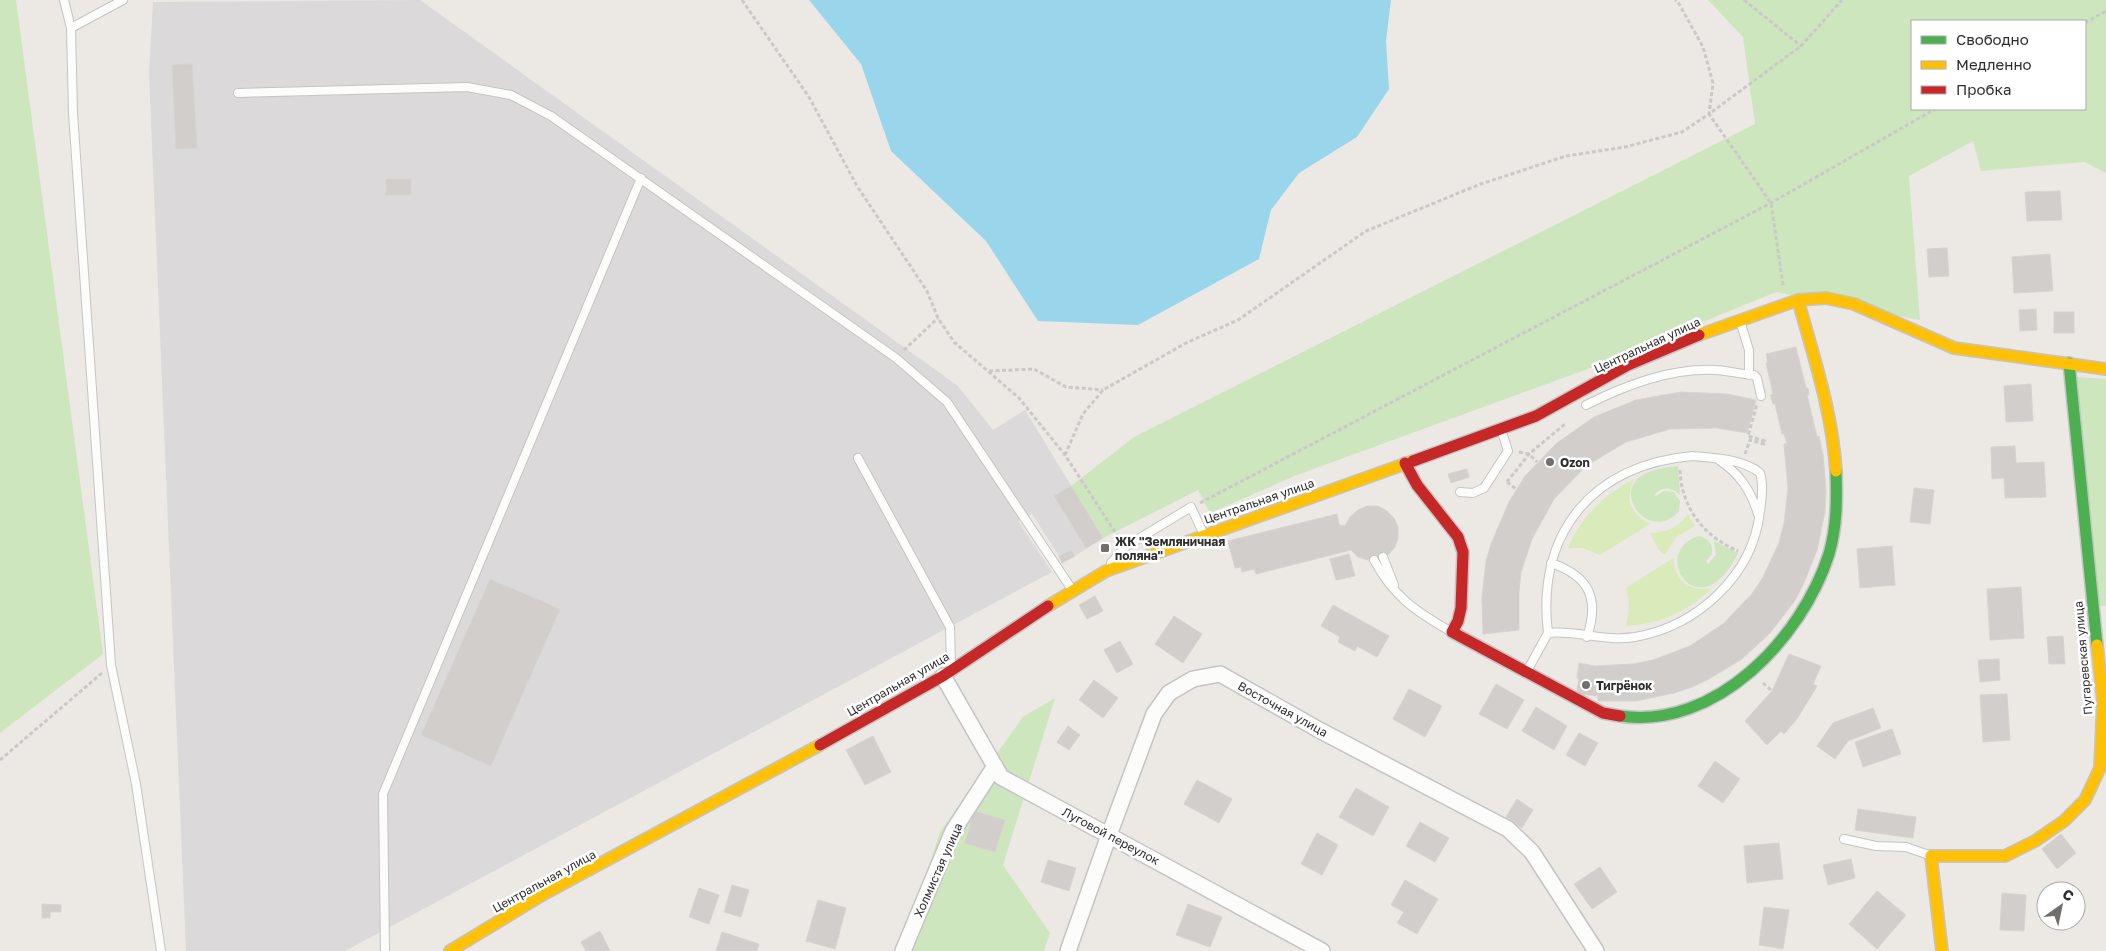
<svg xmlns="http://www.w3.org/2000/svg" width="2106" height="951" font-family="'Golos Text',sans-serif">
  <rect width="100%" height="100%" fill="#ece8e4"/>
  <path fill="#dcd9db" d="M420,0L958,386L993,430L1025,410L1103,538L1075,556L1071,550L1059,556L1032,514L1018,521L1052,572L345,951H186L149,74L153,2Z"/>
  <path fill="#cee6be" fill-rule="evenodd" d="M0,0H16L103,654L0,733Z
    M1708,0H2106V173L2085,162L1981,171L1973,141L1909,176L1920,320L1776,292L1585,370L1297,475L1210,513L1198,490L1103,538L1071,486L1134,437L1755,124L1743,37ZM1912,21H2085V109H1912Z
    M2077,377L2106,379V606H2094Z
    M1678,466L1680,495C1672,487 1662,486 1654,495L1656,496L1664,491L1674,492L1680,501L1679,511C1652,543 1612,496 1641,476C1652,469 1666,467 1678,466Z
    M1698,536C1708,538 1713,543 1712,554L1706,561L1708,564L1716,555L1714,541L1738,553C1700,632 1648,553 1698,536Z
    M1055,698L1003,865L1050,933L1044,951H901L940,832L1023,717Z"/>
  <path fill="#d9eabb" d="M1634,479C1625,499 1630,514 1650,524L1600,555L1582,548H1568C1582,516 1603,495 1634,479Z
    M1688,514L1695,526L1676,537L1665,555L1658,549L1650,533C1667,532 1678,528 1688,514Z
    M1673,558C1675,581 1689,592 1712,588C1687,612 1660,624 1626,626C1629,612 1630,601 1626,588Z"/>
  <path fill="#99d6ec" d="M809,0H1391L1386,41L1389,89L1357,137L1299,173L1271,210L1259,259L1138,325L1038,321L986,241L891,151L861,64Z"/>
  <path fill="#d1cecb" stroke="#d7d4d0" d="M192,64L197,148L176,149L172,65Z
    M386,179H411V195H386Z
    M2060,191L2062,220L2027,221L2025,192Z
    M1947,248L1949,276L1929,277L1927,249Z
    M2050,254L2053,291L2014,293L2012,257Z
    M2036,309L2037,330L2020,331L2019,310Z
    M2054,312H2074V333H2054Z
    M1796,347L1806,388H1808L1809,395H1807L1817,437L1819,436L1823,455L1826,491L1825,512L1817,550L1803,585L1794,602L1770,633L1742,659L1709,679L1692,687L1674,693L1636,701H1598V696L1580,694L1577,690L1579,680L1577,677L1579,663L1594,666L1633,664L1653,660L1690,646L1723,624L1751,595L1762,579L1779,543L1784,523L1788,488L1784,444H1787L1784,434H1782L1775,404H1773L1770,395L1773,394L1766,363H1768L1766,354Z
    M2031,384L2033,421L2006,422L2004,386Z
    M1681,392L1727,394L1756,400L1747,433L1717,428L1670,429L1626,442L1586,466L1554,499L1532,539L1521,572L1519,591V630L1483,634L1482,598L1486,561L1491,544L1509,502L1525,476L1557,443L1594,417L1636,400Z
    M2015,446L2016,463L2044,462L2046,497L2005,498L2004,478L1992,479L1991,447Z
    M1467,469L1469,477L1451,483L1448,474Z
    M1071,486L1103,538L1086,548L1054,496Z
    M1914,488L1934,490L1930,524L1910,522Z
    M1367,506H1378L1387,511L1394,518L1398,527V538L1395,547L1388,555L1379,559L1368,560L1358,557L1351,550L1256,574L1254,569L1242,572L1241,567L1235,568L1228,541L1337,514L1339,525L1345,526L1350,517L1358,510Z
    M1892,546L1895,585L1860,588L1857,549Z
    M1071,550L1075,556L1062,563L1059,556Z
    M1349,554L1355,576L1336,580L1330,559Z
    M490,579L560,609L491,766L421,735Z
    M2021,587L2024,638L1990,640L1987,589Z
    M1095,596L1103,611L1087,619L1079,605Z
    M1333,605L1389,636L1377,657L1357,646L1355,651L1338,642L1340,637L1321,626Z
    M1174,616L1202,634L1183,663L1155,644Z
    M2063,636L2065,664H2049L2047,637Z
    M1120,641L1133,664L1117,673L1104,650Z
    M1789,654L1821,666L1813,684L1817,686L1797,719L1784,734L1781,731L1767,745L1745,721L1772,691Z
    M1999,659L2000,680L1980,682L1978,660Z
    M1094,680L1118,698L1103,718L1079,700Z
    M1496,684L1524,700L1507,729L1479,714Z
    M1409,689L1442,706L1425,737L1393,719Z
    M2007,694L2010,740L1983,742L1980,695Z
    M1536,707L1567,726L1554,750L1522,731Z
    M1873,708L1881,728L1848,741L1835,759L1817,746L1833,723Z
    M1068,726L1080,735L1069,750L1057,742Z
    M1892,729L1901,754L1863,767L1855,742Z
    M1579,733L1598,743L1585,766L1566,755Z
    M873,736L891,772L865,785L846,750Z
    M1715,761L1740,779L1723,803L1698,786Z
    M1197,780L1232,799L1219,823L1184,804Z
    M1356,788L1389,807L1373,836L1339,817Z
    M1517,799L1533,810L1522,828L1506,817Z
    M1858,809L1916,817L1913,838L1855,830Z
    M974,811L1005,820L995,852L965,843Z
    M1420,822L1449,838L1435,862L1406,846Z
    M1317,833L1338,845L1322,875L1301,864Z
    M2061,834L2076,853L2057,869L2042,849Z
    M1779,843L1783,879L1747,883L1744,846Z
    M1851,859L1855,878L1828,885L1823,865Z
    M1048,860L1076,868L1069,891L1041,882Z
    M1600,867L1617,892L1592,909L1574,884Z
    M1405,880L1438,899L1417,934L1397,923L1404,912L1391,905Z
    M732,885L749,890L741,917L724,912Z
    M699,888L719,895L709,924L689,917Z
    M1877,891L1906,915L1877,949L1849,924Z
    M2002,893L2026,895L2024,931L2000,930Z
    M818,900L846,908L835,949L806,941Z
    M42,904L61,905V912H50V918H42Z
    M1188,904L1222,917L1210,947L1176,935Z
    M1764,907L1789,910L1783,949L1759,945Z
    M600,931L610,951H586L581,942Z
    M722,932L759,944L757,951H716Z"/>
  <g fill="none" stroke-linecap="round" stroke-linejoin="round">
    <g stroke="#c5c4c5" stroke-width="10">
      <path id="lane" d="M64,0L71,28L73,113L111,665L136,784L161,951
        M71,28L123,0
        M238,93L467,87L511,95L551,116L896,358L947,402L1071,588
        M1740,321L1749,350V375
        M1586,405C1626,385 1670,368 1716,370C1728,371 1741,374 1754,375L1757,378L1761,396
        M1692,456C1714,458 1743,459 1760,473C1764,485 1762,499 1760,511C1753,576 1697,626 1635,637C1605,642 1577,630 1548,633C1536,533 1592,465 1692,456Z
        M858,458L950,627L951,665
        M1719,460C1740,474 1751,491 1758,514
        M1460,492L1473,493L1484,488L1508,451L1502,432
        M1383,557L1394,585
        M1374,560C1393,596 1415,611 1450,631
        M1111,563L1125,547L1191,507L1204,535
        M1551,563C1589,576 1600,598 1587,637
        M1527,671L1548,633
        M1844,839L1876,846L1906,847L1929,855
        M385,951L383,794L641,178"/>
    </g>
    <g stroke="#c5c4c5" stroke-width="18">
      <path id="street" d="M943,676L1001,777L1322,951
        M903,951L953,831L995,766
        M1068,951L1109,835L1154,714L1169,693L1193,679L1220,674L1321,731L1508,829L1532,852L1596,951"/>
    </g>
    <g stroke="#c5c4c5" stroke-width="14">
      <path id="fast" d="M2069,363L2097,645
        M1620,716C1716,730 1802,638 1829,554C1837,526 1837,499 1836,471"/>
    </g>
    <g stroke="#c5c4c5" stroke-width="14">
      <path id="slow" d="M1798,300C1814,358 1832,411 1836,471
        M1699,335L1798,300L1826,298L1854,304L1954,348L2106,369
        M1048,606L1106,571L1413,461
        M450,951L542,895L820,745
        M1942,951L1931,856H2005L2035,841L2064,821L2085,800L2100,768L2103,702L2097,645"/>
    </g>
    <g stroke="#c5c4c5" stroke-width="14">
      <path id="jam" d="M1413,461L1536,416L1628,365L1699,335
        M1405,463L1417,485L1458,537L1463,552L1461,608L1458,621L1452,632L1603,713L1620,716
        M820,745L943,676L1048,606"/>
    </g>
    <path stroke="#c9c9c8" stroke-width="3" stroke-dasharray="4 2.5" stroke-linecap="butt" d="M742,0L809,97L857,186L927,291L938,318L954,342L1019,398L1065,455L1119,538
      M1744,0L1801,46
      M2085,23L2106,11
      M1783,285L1771,203L1709,114L1801,46L1842,0
      M904,350L938,318
      M989,371L1034,369L1066,387L1103,390
      M1519,452L1529,454L1537,462
      M1745,454L1750,440L1764,444L1765,441L1748,436L1757,404
      M1065,455L1083,414L1103,390L1186,343L1238,320L1366,231L1478,185L1566,156L1625,147L1682,132L1709,114L1713,83L1703,47L1678,2L1675,0
      M1680,470C1681,507 1704,537 1738,551
      M1507,482L1529,454L1565,424
      M1507,482L1516,489
      M1200,503L1771,203L1935,109
      M1763,683L1772,691
      M0,760L102,673"/>
    <use href="#lane" stroke="#fcfcfb" stroke-width="8"/>
    <use href="#street" stroke="#fcfcfb" stroke-width="15"/>
    <use href="#fast" stroke="#4caf50" stroke-width="11"/>
    <use href="#slow" stroke="#ffc107" stroke-width="11"/>
    <use href="#jam" stroke="#c62828" stroke-width="11"/>
  </g>
  <g fill="#706f6e" stroke="#fff" stroke-width="2">
    <circle cx="1550" cy="462" r="5"/>
    <rect x="1100" y="543" width="10" height="10" rx="2.5"/>
    <circle cx="1586" cy="685" r="5"/>
  </g>
  <g text-anchor="middle" dominant-baseline="central" stroke-width="5" stroke-linejoin="round" paint-order="stroke">
    <g font-size="12" fill="#2e2e2e" stroke="#fff">
      <text transform="translate(1647 345) rotate(-25)">Центральная улица</text>
      <text transform="translate(1259 501) rotate(-19)">Центральная улица</text>
      <text transform="translate(2083 658) rotate(-95)">Пугаревская улица</text>
      <text transform="translate(898 684) rotate(-30)">Центральная улица</text>
      <text transform="translate(1283 709) rotate(29)">Восточная улица</text>
      <text transform="translate(1111 836) rotate(28)">Луговой переулок</text>
      <text transform="translate(938 870) rotate(-66)">Холмистая улица</text>
      <text transform="translate(544 881) rotate(-29)">Центральная улица</text>
    </g>
    <g font-size="12" font-weight="bold" fill="#2e2e2e" stroke="#fff" text-anchor="start">
      <text x="1560" y="462">Ozon</text>
      <text x="1115" y="541">ЖК "Земляничная<tspan x="1115" dy="14">поляна"</tspan></text>
      <text x="1596" y="685">Тигрёнок</text>
    </g>
  </g>
  <rect x="1911" y="20" width="175" height="90" fill="#ffffff" stroke="#ababab"/>
  <rect x="1921" y="36" width="25" height="8" fill="#4caf50" stroke="#ababab"/>
  <text x="1956" y="45" font-size="15" fill="#2e2e2e">Свободно</text>
  <rect x="1921" y="61" width="25" height="8" fill="#ffc107" stroke="#ababab"/>
  <text x="1956" y="70" font-size="15" fill="#2e2e2e">Медленно</text>
  <rect x="1921" y="86" width="25" height="8" fill="#c62828" stroke="#ababab"/>
  <text x="1956" y="95" font-size="15" fill="#2e2e2e">Пробка</text>
  <g transform="translate(2061 906) rotate(33)"><circle r="24" fill="#ffffff" stroke="#ababab"/>
  <path d="M0-4L9 19L0 12L-9 19Z" fill="#706f6e"/>
  <text y="-8" font-size="14" font-weight="bold" text-anchor="middle" fill="#2e2e2e">С</text>
  </g>
</svg>
